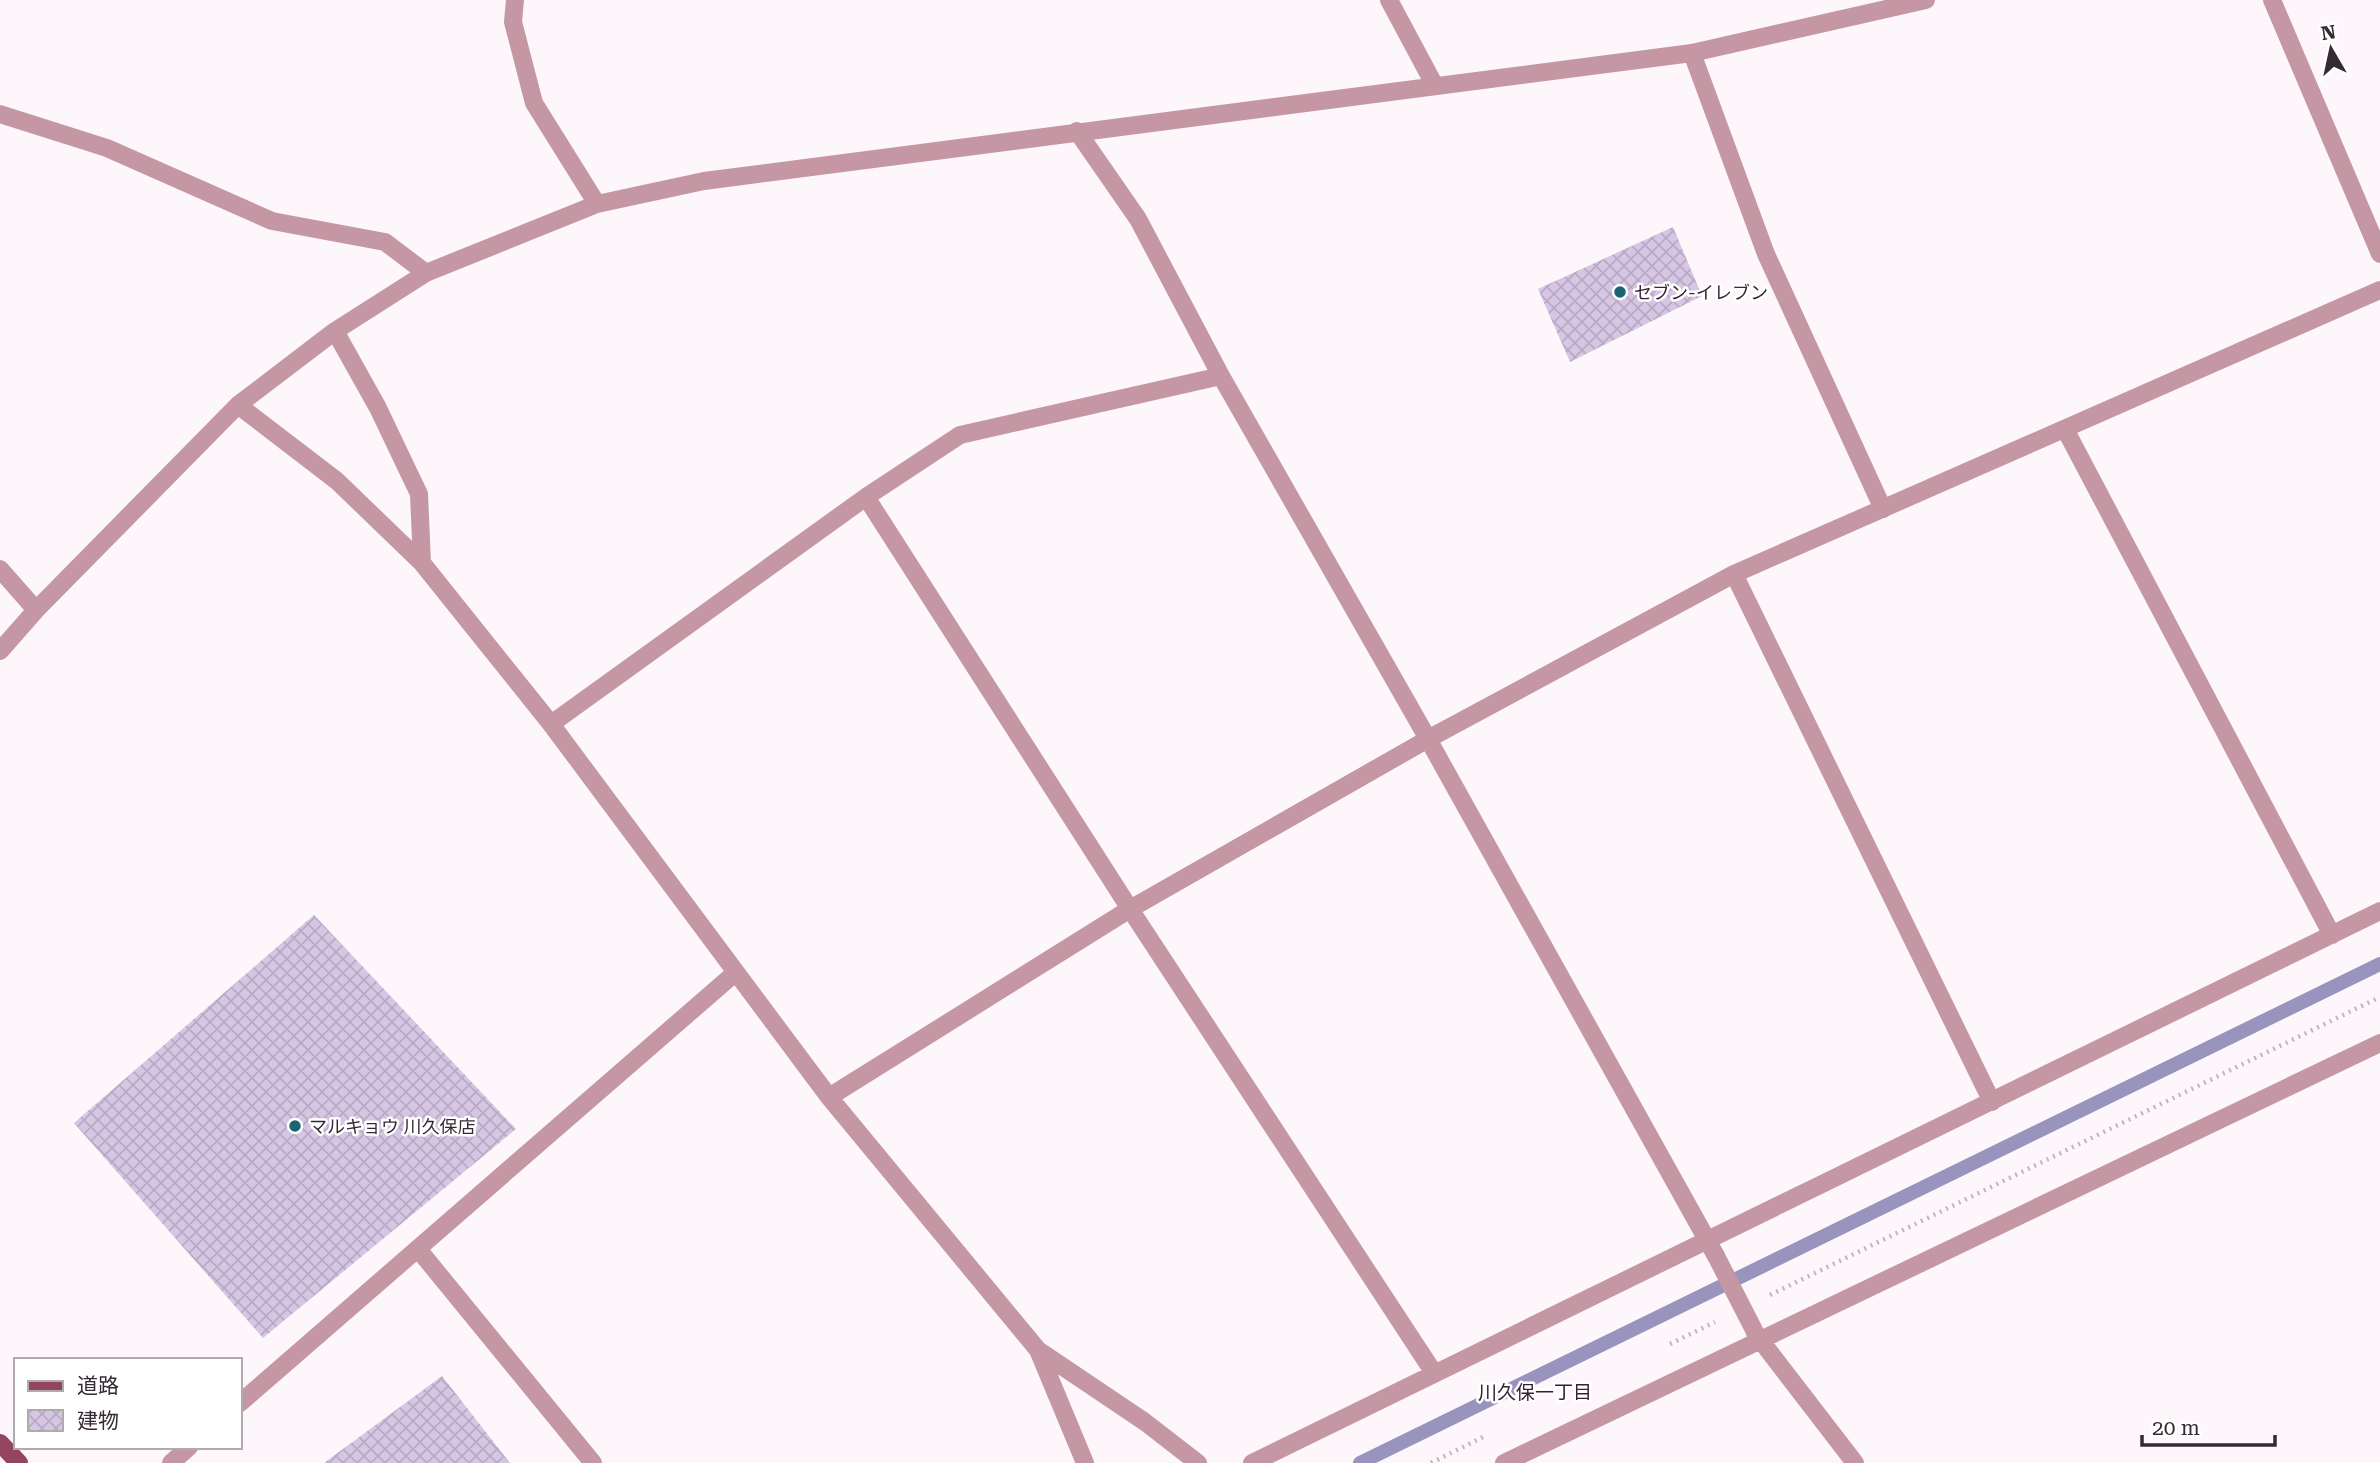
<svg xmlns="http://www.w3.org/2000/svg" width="2380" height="1463" font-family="'Roboto Serif','Noto Sans JP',serif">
  <defs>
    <pattern id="building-cross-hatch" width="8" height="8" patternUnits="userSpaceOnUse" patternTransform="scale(1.75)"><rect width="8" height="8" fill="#d6c6e4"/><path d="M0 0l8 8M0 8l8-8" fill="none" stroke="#b8aac4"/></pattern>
  </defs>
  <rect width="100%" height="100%" fill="#fdf7fb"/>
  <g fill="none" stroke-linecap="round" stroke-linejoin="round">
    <path stroke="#9894be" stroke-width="14" d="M1360,1463L2380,964"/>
  </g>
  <path fill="url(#building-cross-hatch)" d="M1673,227L1702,296L1570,362L1538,289Z
    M314,915L516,1129L263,1338L74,1123Z
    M442,1376L510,1463H324Z"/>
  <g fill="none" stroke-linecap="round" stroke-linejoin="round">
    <path stroke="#beb7bc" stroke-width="4.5" stroke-dasharray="2 5" stroke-linecap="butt" d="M1770,1295L2380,997
      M1670,1344L1715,1322
      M1431,1463L1483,1437"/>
    <path stroke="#c597a4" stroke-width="18" d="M515,0L513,22L534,103L597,204
      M1389,0L1435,86
      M2272,0L2380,254
      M1692,53L1766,254L1883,509
      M0,114L107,148L272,221L385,242L426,273
      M1077,131L1138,219L1221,376L1428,739L1716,1256
      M335,331L378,408L419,494L422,563
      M238,405L337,481L422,563L551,724L829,1097L1038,1350L1145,1422L1198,1463
      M2065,429L2332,935
      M866,497L1130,909L1434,1373
      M0,569L36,610
      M1734,574L1992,1102
      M0,651L36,610L238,405L335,331L426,273L597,204L704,181L1692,53L1926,0
      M551,724L866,497L960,435L1221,376
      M829,1097L1130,909L1428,739L1734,574L2380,290
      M418,1249L593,1463
      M1755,1333L1855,1463
      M1038,1350L1085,1463
      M240,1403L735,973
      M171,1463L189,1447
      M1252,1463C1627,1277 2005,1097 2380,911
      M1504,1463L2380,1043"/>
    <path stroke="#93445f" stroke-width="18" d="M0,1443L19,1463"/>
    <path stroke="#c597a4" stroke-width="18" d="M1716,1256L1754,1330"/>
  </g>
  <g fill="#1a6570" stroke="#fff" stroke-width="2.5">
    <circle cx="1620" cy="292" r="7"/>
    <circle cx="295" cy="1126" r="7"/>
  </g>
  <g text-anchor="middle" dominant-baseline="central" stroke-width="5" stroke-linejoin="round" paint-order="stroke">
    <g font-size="18" fill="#352a33" stroke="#fff" text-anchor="start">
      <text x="1634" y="292">セブン-イレブン</text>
      <text x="309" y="1126">マルキョウ 川久保店</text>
    </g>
    <g font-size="19" fill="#372032" stroke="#fff">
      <text x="1535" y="1392">川久保一丁目</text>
    </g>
  </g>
  <rect x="14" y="1358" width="228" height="91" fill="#ffffff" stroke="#aeaaad" stroke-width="2"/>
  <rect x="28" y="1381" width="35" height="10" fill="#93445f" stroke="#aeaaad" stroke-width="2"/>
  <text x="77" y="1393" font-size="21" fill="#352a33">道路</text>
  <rect x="28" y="1410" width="35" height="21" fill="url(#building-cross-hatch)" stroke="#aeaaad" stroke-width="2"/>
  <text x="77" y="1428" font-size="21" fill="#352a33">建物</text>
  <g transform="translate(2331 49) rotate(351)" stroke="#ffffff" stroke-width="5" paint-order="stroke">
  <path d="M0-5L12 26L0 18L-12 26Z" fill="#352a33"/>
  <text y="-10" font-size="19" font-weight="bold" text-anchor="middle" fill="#352a33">N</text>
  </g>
  <path d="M2142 1435v10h133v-10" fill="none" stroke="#352a33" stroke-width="3.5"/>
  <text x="2152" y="1435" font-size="21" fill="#352a33" stroke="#ffffff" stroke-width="5" paint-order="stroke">20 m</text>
</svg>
